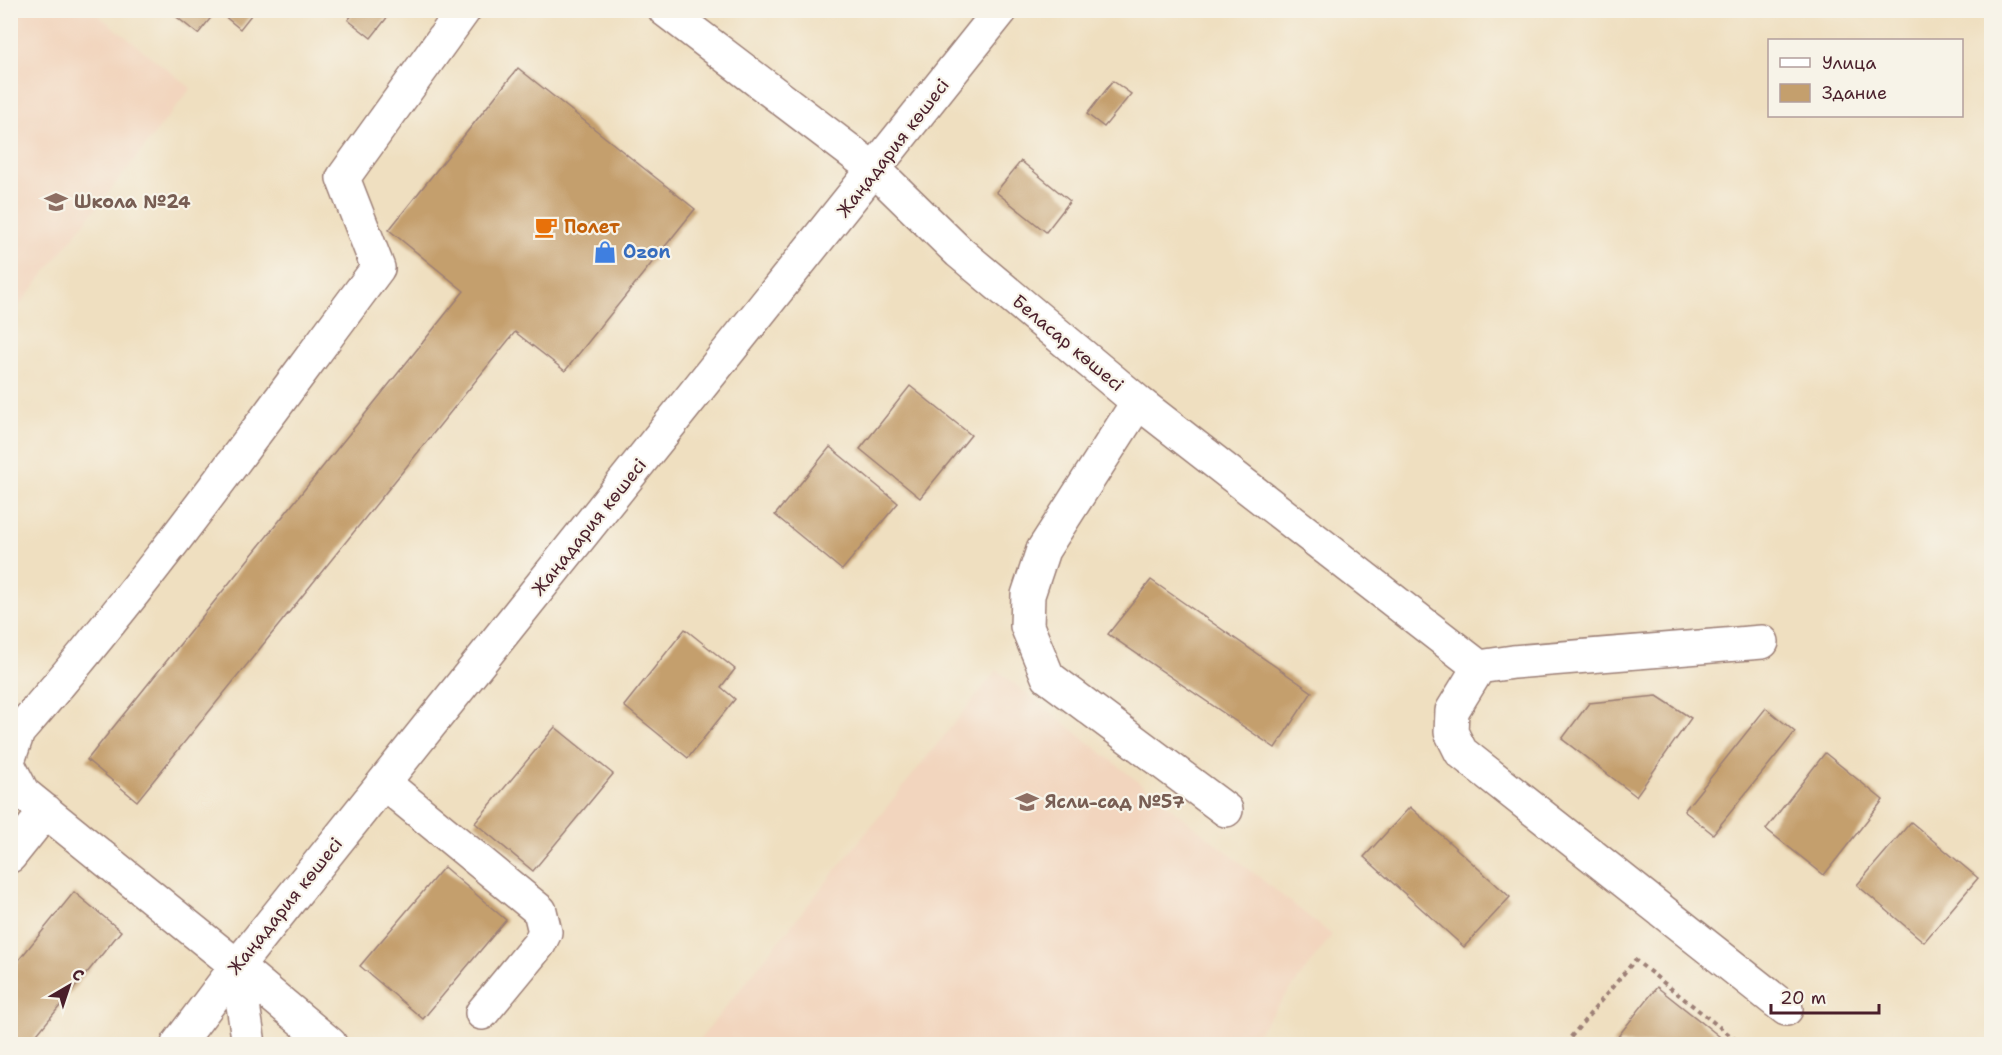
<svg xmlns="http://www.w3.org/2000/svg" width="2002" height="1055" font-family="'Shantell Sans',sans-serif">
  <rect width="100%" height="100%" fill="#f7f3e8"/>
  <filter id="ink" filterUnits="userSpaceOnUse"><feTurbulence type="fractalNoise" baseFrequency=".0167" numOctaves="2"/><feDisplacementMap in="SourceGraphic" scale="12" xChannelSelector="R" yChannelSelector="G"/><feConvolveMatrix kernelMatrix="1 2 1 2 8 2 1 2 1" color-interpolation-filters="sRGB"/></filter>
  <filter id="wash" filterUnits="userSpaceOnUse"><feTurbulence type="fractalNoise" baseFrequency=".008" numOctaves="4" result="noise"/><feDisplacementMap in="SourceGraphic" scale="24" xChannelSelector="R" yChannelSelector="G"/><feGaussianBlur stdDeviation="1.35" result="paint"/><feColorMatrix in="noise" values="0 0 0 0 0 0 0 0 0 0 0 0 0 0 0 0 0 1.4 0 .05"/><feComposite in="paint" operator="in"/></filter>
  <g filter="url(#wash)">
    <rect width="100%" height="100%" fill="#efdfc0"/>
    <path fill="#f2d5be" d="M11,10L93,11L191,88L11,316Z
      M997,670L1332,935L1249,1044H696Z"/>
    <g id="blocks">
      <path fill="#c49f6d" d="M168,10H217L198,34Z
        M217,10H255L240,29Z
        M356,10H393L371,38L348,20Z
        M518,68L695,209L565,371L515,332L137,801L87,760L464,291L389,230Z
        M1113,81L1131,94L1104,127L1087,114Z
        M1021,161L1070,201L1046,232L996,192Z
        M910,386L971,435L920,498L860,449Z
        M830,447L898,503L842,570L775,515Z
        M1151,580L1312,692L1275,748L1108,634Z
        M685,629L735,669L721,687L735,699L688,758L624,706Z
        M1657,696L1691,718L1636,796L1562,739L1589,703Z
        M1766,708L1795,732L1713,834L1684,811Z
        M555,727L613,774L533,871L475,823Z
        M1825,753L1883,800L1824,875L1766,829Z
        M1410,807L1510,897L1464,947L1364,857Z
        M1911,822L1978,878L1924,942L1857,885Z
        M444,867L506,920L423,1019L360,966Z
        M74,892L121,931L29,1044H10V971Z
        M1657,987L1729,1044H1612Z"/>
    </g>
  </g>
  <g filter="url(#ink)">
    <use href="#blocks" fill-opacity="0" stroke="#9c7f76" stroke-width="1.5"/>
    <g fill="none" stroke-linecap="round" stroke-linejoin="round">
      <g stroke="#9c7f76" stroke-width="36">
        <path id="minor" d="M665,10L875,170L959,252L1138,402L1479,667
          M1138,402L1043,550L1028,595L1027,626L1048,677L1226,810
          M1762,642L1513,662L1479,667L1452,711L1451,732L1461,752L1786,1009
          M10,755L18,732C147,585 261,424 378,268L343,178L464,10
          M10,768L23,793L237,966L330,1044
          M384,783L540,911L545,932L539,944L482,1013
          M10,856L46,811
          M237,966L249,1044
          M178,1044L237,966L1001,10"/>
      </g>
      <path stroke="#9c7f76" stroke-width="4" stroke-dasharray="4.5 4.5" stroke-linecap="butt" d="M1565,1044L1635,960L1741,1044"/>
      <use href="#minor" stroke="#fff" stroke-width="33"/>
    </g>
  </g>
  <defs>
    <g id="school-bare" transform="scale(1.8)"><path d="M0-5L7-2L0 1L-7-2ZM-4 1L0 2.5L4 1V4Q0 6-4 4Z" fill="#8d6e63" stroke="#f7f3e8" stroke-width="2.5" paint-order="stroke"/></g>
    <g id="cafe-bare" transform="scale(1.8)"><path d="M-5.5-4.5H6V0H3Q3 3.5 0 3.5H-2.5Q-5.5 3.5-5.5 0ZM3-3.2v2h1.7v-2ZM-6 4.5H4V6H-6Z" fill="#e8710a" stroke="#f7f3e8" stroke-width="2.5" paint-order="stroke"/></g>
    <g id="shop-bare" transform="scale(1.8)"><path d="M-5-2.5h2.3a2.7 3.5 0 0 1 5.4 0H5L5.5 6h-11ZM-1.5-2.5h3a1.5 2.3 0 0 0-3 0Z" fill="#3f7fe0" stroke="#f7f3e8" stroke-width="2.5" paint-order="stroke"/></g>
  </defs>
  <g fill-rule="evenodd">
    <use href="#school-bare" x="56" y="202"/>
    <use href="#cafe-bare" x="546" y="227"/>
    <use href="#shop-bare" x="605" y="252"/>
    <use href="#school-bare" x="1027" y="802"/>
  </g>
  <g text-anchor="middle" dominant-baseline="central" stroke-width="4.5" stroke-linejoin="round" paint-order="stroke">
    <g font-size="18" fill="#4a1f2b" stroke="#f7f3e8">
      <text transform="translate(893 148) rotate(-52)">Жаңадария көшесі</text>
      <text transform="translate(1068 343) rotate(40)">Беласар көшесі</text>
      <text transform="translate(589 527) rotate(-51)">Жаңадария көшесі</text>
      <text transform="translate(285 906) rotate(-51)">Жаңадария көшесі</text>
    </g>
    <g font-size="18" font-weight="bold" fill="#785e54" stroke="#f7f3e8" text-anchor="start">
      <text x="74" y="202">Школа №24</text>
      <text x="1045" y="802">Ясли-сад №57</text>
    </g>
    <g font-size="18" font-weight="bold" fill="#c56008" stroke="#f7f3e8" text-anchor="start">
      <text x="564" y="227">Полет</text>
    </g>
    <g font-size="18" font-weight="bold" fill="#366cbe" stroke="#f7f3e8" text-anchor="start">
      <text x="623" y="252">Ozon</text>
    </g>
  </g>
  <rect width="2002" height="1055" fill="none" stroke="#f7f3e8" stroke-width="36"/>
  <rect x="1768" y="39" width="195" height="78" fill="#f7f3e8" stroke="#b29e9c" stroke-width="1.5"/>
  <rect x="1780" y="58" width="30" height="9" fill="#ffffff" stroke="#b29e9c" stroke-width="1.5"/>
  <text x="1822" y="69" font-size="18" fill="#4a1f2b">Улица</text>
  <rect x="1780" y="84" width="30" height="18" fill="#c49f6d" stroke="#b29e9c" stroke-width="1.5"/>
  <text x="1822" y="99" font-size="18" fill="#4a1f2b">Здание</text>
  <g transform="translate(69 986) rotate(39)" stroke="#f7f3e8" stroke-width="4.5" paint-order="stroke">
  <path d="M0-4.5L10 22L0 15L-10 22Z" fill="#4a1f2b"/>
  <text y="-9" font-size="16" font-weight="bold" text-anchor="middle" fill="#4a1f2b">С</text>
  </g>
  <path d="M1771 1004v9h108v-9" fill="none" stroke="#4a1f2b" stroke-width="3"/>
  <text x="1780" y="1004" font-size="18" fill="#4a1f2b" stroke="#f7f3e8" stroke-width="4.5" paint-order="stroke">20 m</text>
</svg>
